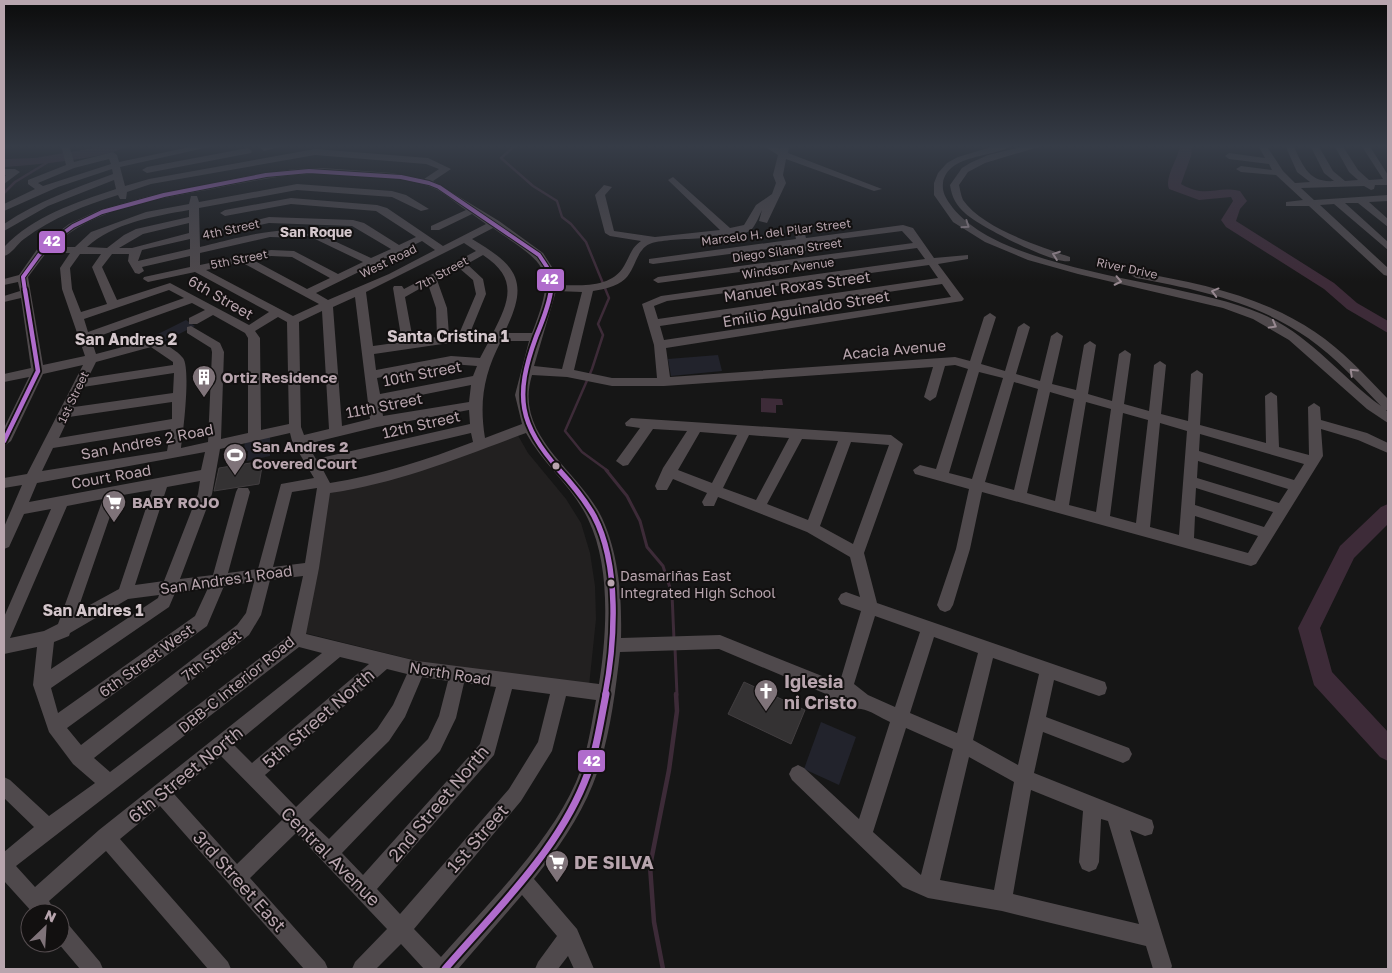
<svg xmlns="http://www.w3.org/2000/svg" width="1392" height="973" font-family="'Golos Text',sans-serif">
  <rect width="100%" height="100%" fill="#161616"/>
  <path fill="#222020" d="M516,432L528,453L566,499L581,523L590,553L595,586L596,619L589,686L442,667L297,631L329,493Z"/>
  <path fill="#22232c" d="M186,320L195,326L161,343L152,337Z
    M718,355L722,371L671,376L668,359Z
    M270,434V456L247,461L248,451H244L245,440Z
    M821,722L856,737L839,785L804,769Z"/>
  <path fill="#3d2b38" d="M761,398L782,399L783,405H776V413L761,412Z"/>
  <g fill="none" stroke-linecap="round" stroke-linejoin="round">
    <path stroke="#3d2b38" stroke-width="2.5" d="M516,145L501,158L533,186L557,201L562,217L571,224L586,242L609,298L598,324L603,335L592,369L565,431L582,452L608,471
      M4,193L15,182L53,159"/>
    <path stroke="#3d2b38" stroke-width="3" d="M606,470L627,496L640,521L647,547L663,566L672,594L674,640
      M675,648L677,695"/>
    <path stroke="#3d2b38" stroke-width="4.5" d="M663,969L654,922L650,866L669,770L677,711L676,694"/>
    <path fill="#3d2b38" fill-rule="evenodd" d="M111,145H127C116,158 24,166 4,167V159L35,158Z
      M1180,145H1192L1191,156L1181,184C1207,199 1215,185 1240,191L1247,201L1240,209L1236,221L1334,283L1357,303L1388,321V333L1347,309L1324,289L1226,227L1221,220L1233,201L1231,197L1199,200L1169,189C1164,177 1179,158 1180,145Z
      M1388,504V524L1354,558L1320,628L1332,672L1388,732V761L1380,757L1314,685L1298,628L1340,546L1381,507Z"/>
  </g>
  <path fill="#343233" stroke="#423e40" d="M263,461L259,484L214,491L219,468Z
    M744,682L805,710L791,744L728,714Z"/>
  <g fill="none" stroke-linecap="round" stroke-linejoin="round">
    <path fill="#4f494c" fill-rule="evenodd" d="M4,145H11L4,150Z
      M61,145H69L74,162L113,152L117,155L119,162L199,145H218L120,167L125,186L149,179L315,149L428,158L451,169L433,181L499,221L543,253L552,267L556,285C579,285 611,289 624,266C630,256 631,248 641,241L610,236L605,233L595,195L604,185L612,187L605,195L614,231L655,237L720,230L670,182L668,180L673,177L730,228L744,225L756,205L772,194L776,183L773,175L778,155L762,145H772L780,149L781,145H789L788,153L882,189L874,191L786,159L783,175L786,183L767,223L759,221L762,210C759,216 756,225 751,230C739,240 672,237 652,243C636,248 636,269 625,279C616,287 604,289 593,291L574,370L612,378H657L654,345L642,304L661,296L925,259L917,248L658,283L653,280L658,277L913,243L902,231L809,243L811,248L806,251L802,250L799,245L653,264L649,263V259L796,239L793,227L798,224L803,227L806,238L903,225L913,228L934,258L968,255V259L938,264L964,299L962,301L666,348L670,377L955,357L970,361L984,317L990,313L996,317L981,364L1005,371L1018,327L1024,323L1030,327L1016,374L1040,381L1051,336L1057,332L1063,336L1052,384L1076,390L1084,345L1090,341L1096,345L1088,394L1112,401L1119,354L1125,350L1131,354L1124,404L1149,411L1154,365L1160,361L1166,365L1161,414L1188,421L1191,374L1197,370L1203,374L1200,425L1266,443L1265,396L1271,392L1277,396L1279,447L1309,455L1308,407L1314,403L1320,407L1321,420L1367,433L1388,443V453L1358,440L1321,429L1323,456L1256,564L1251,566L982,492L970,549L953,605L950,610L945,612L940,610L937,605L956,549L969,489L915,474L913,470L920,465L936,469L968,369L955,365L945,366L936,397L930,401L924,397L933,367L664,386H612L567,377L532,375C513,437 579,469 602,518C619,555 622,598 621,638L720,635L832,680L842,682L841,678L861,611L841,604L838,599L841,594L846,592L860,597L850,557L807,532L718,497L714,506H704L702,502L707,493L673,479L667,490H657L655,486L663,468L687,431L653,429L628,465L623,466L616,461L640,428L626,426L625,423L631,418L891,435L903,444L864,553L877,603L1105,682L1107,688L1105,694L1099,696L1054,680L1046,717L1129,748L1132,754L1129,760L1123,763L1043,732L1034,773L1152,820L1154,827L1152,834L1145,836L1130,830L1172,966L1171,969H1153L1146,946L1002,911L928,898L903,887L792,780L789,774L792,768L798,765L804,768L859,819L890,722C881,718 870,710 861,709C846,707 836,707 826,694L719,649L620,652C615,695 609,744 593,784C579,819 557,850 534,879L577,929L594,969H574L568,956L558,969H535L538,962L557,936L522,895L458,969H424L401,944L376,969H352L355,962L387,929L296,833L250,878L325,962L328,969H304L160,806L120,839L228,962L231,969H208L106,851L49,901L56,913H33L4,881V852L34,827L4,798V777L10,780L49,816L95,783L73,764L49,732L33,685L37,647L4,654V617L51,509L24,514L9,547L4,549V527L22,485L4,488V478L27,474L83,365L43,374L11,441L4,446V428L29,377L4,382V374L31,368L21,298L4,302V296L20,291L18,282L4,285V279L19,275L38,248L69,224L99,210L149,196L252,175L295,169L322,168L392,173L424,179L439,169L426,164L315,155L151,184L127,192L126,199H120L118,195C85,205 52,218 24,239C17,244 12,254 4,256V247C33,216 77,202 116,189L114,180L48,206L4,231V224C38,201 75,188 113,174L112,169L58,187L4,211V204L35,189L28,184V180L66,165ZM109,159L111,164L43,186L38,183L74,168ZM309,174C340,173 406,176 433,188C445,193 455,203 466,210L431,226V230H439L472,214L486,224L443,246L387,208L377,205L291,198L225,210L220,213L225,216L291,204L376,211L416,237L399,245L364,223L353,220L269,217L221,229L226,232L269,223L352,226L391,249L371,258L317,233L312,236L313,238L363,262L338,274L294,251L271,250L200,265V253L270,237L304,238L309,235C293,221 221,242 200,247L199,208L297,190L392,197L421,211L429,209L406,195L392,191L297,184L199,202L197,196H191L189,204L146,212L91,232L75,247H52C94,208 153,200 207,190C241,183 274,176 309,174ZM189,210V217L136,229L124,235L107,248L87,247C113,223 155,216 189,210ZM189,223V233L132,248H119L143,234ZM493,228C546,265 558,267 532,333H504C530,282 518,266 472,239ZM190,239V249L138,261L142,250ZM422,241L435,250L389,274L328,300L316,293ZM464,243L476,251L404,289L402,286H394L393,288L402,342L373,346L366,292ZM46,253H70L60,268L62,289L85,356L43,365L28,277ZM80,254H101L92,267L107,304L81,312L72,289L70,268ZM112,254H129L128,261L135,273L139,274L144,271L142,267L190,256V267L144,277L143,279L148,282L195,272L269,312L249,325L170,283L117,300L102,267ZM483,255C518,278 510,300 493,333H470L486,294L483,279L467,264ZM271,256L292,257L330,278L307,289L253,260ZM241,262L319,304L293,316L206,270ZM929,265L938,278L658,319L654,306L667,301ZM459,268L473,280L476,294L459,334L449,335L447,308L437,280ZM428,284L436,308L437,337L413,340L405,297ZM942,284L951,297L664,340L660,326ZM169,290L184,298L88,332L84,319ZM556,291L582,292L562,369L534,366ZM355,297L370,419L342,426L333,307ZM192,303L205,310L189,318V324H197L213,315L245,333L248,338V433L221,439L224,352L220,343L191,326L187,327V333L211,348L212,352L208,442L181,448C183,433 191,369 183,358C178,351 161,341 153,339L96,354L91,339ZM322,311L329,429L304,435L301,427L299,322ZM278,317L287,322L289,424L261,430L260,338L255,331ZM463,341H489L480,358L451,356L376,370L374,354ZM501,341H529L515,395L522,424L485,438C479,401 484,374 501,341ZM151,347L173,362V365L88,378L96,362ZM451,364L477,366L473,376L380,394L377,378ZM979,372L1003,378L972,479L949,473ZM174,373L173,393L74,407L83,387ZM1014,382L1038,389L1014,490L985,482ZM471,385L469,402L383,416L381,403ZM1050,392L1074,399L1055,501L1027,493ZM172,402V419L59,438L69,417ZM1086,402L1111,409L1096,512L1069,505ZM469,410L470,424L316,459L307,444L377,427ZM1123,413L1148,420L1136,523L1110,516ZM1160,423L1187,431L1179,535L1150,527ZM171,429L167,451L42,471L53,448ZM700,432L737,435L712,483L678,470ZM290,433L292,441L314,478L281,484L258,569L228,573L250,492L248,488H238L236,492L213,575L180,579L212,494L220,449ZM471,433L473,442C426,460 380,475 330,483L322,468ZM526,433C543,464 573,487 588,519C611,566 607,634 599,684L417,661L306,634L319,568L330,493C399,483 461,457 526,433ZM1200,434L1304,464L1294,480L1199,451ZM749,435L789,438L756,500L723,488ZM802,439L838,441L808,520L767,504ZM851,442L889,445L853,544L820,526ZM205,452L201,470L29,502L37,483ZM1198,461L1288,489L1279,503L1197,478ZM200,481L198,494L164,581L135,585L167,487ZM317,488L305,563L273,567L292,492ZM1196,488L1273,512L1264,527L1195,505ZM152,490L119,589L77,612L117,496ZM103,499L58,624L44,631L10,638L67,506ZM1195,516L1258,536L1248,553L1194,538ZM303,576L290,635L110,772L94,758L249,635L261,615L270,580ZM254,582L246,613L237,625L81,745L67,728L207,626L224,586ZM208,588L195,616L58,713L51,688L169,607L175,593ZM159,595L158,598L51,669L54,642L69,636L70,633L128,599ZM875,616L920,632L895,707L868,695L854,684ZM934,637L978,653L957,733L910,713ZM299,647L322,653L99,830L35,887L16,866ZM340,657L369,664L252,763L234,745ZM993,658L1039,674L1018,765L973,740ZM387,669L407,674L393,705L377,729L296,807L265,775ZM422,677L448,681L439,716L428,739L329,839L309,820L389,741L405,717ZM464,683L496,687L480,744L363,875L342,853L440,751L456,718ZM512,689L550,694L538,742L509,789L400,914L377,889L494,755ZM566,696L596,700C591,727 587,756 576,782C549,844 486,906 441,957L414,929L521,801L552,751ZM906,728L953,749L921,875L873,832ZM221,756L283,819L237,864L174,794ZM969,757L1014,782L994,890L940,880ZM1031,790L1083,811L1079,862L1082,869L1089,872L1096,869L1099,862L1101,819L1108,821L1139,924L1013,894Z
      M266,145H287L264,151L260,148Z
      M998,145H1012C996,158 948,153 943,183C942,191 945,197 950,204C999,274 1183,279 1262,314C1309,334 1340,376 1381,406C1358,382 1335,357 1308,338C1257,302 1196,289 1136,278L1131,275L1136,272C1199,283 1262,296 1315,332C1342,350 1365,375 1388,399V410H1386L1388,412V423L1367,409L1289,340L1253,319L1223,308L1078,274L1028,260L985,242L953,222L934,195V183L938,173L947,163L958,157Z
      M1030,145H1045L985,163L968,172L959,185C960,189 961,196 963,200C982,228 1039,246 1070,257V261C1054,265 979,226 966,214C956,205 952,198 950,185L962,168L970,163L988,155Z
      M1258,145H1266L1283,171L1295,183L1310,182L1297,172L1285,145H1293C1303,165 1308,183 1334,181L1324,173L1310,145H1318L1333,171L1345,181L1358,180L1349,172L1334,145H1342L1358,170L1369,180L1383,179L1361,145H1369L1388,175V185H1375L1374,189L1371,190L1364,186L1301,188L1314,200L1388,195V201L1369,202L1388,219V227L1358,203H1345L1388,242V250L1334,204L1320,205L1388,268V276L1384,275L1309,206H1286V202L1303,200L1276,175L1241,172L1236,169L1241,166L1272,170L1269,164L1229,159L1225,156L1229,153L1265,158Z
      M248,148L252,151L251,153L147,173L142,170L147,167Z
      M4,169H15L20,172L4,184V177L6,175H4Z
      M60,920L67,923L100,962L103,969H80L58,943H60Z"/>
    <g stroke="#121010" stroke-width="6">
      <path id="bus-1-far3" d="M25,291L23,277L39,255L58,237L73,226L102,212L164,195L266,175L309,171L401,177L429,183L439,187L539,255L547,267L551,291"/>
    </g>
    <g stroke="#121010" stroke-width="8">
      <path id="bus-1-far2" d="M551,290C549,306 542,322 536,337C514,397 519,424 560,471
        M4,441L38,371L25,290"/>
    </g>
    <g stroke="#121010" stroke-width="9">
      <path id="bus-1-far1" d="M559,470C572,484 585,500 594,516C620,565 615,643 605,695"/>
    </g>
    <g stroke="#121010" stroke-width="11">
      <path id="bus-1" d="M445,969C494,912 555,854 584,783C596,755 600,724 606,694"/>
    </g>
    <use href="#bus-1-far3" stroke="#b06ccc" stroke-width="4"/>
    <use href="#bus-1-far2" stroke="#b06ccc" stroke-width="4.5"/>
    <use href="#bus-1-far1" stroke="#b06ccc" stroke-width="5.5"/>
    <use href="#bus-1" stroke="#b06ccc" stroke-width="7"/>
  </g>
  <defs><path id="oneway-chevron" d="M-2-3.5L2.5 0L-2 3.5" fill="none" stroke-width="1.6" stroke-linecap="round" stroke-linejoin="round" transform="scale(1.25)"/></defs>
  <g stroke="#988991">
    <use href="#oneway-chevron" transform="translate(966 225) rotate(34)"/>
    <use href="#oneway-chevron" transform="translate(1056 255) rotate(-160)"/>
    <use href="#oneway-chevron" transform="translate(1118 281) rotate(12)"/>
    <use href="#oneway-chevron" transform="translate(1215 292) rotate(-165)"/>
    <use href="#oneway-chevron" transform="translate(1273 325) rotate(29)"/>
    <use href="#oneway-chevron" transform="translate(1353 372) rotate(-136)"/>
  </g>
  <linearGradient id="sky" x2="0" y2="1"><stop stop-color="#0c0c0c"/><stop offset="0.52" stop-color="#363c47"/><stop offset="1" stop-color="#363c47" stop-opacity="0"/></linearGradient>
  <rect width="1392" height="281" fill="url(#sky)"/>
  <defs>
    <g id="building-pin" transform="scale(1.25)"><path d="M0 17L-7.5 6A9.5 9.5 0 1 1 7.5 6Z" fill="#7f7379" stroke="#121010"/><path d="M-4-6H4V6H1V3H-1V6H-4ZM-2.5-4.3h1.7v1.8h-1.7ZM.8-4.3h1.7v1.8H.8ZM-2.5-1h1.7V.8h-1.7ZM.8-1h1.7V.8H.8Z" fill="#fff"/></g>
    <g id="stadium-pin" transform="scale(1.25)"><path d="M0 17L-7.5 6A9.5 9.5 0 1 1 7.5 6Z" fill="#7f7379" stroke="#121010"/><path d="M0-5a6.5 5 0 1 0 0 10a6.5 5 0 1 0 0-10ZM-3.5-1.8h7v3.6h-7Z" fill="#fff"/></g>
    <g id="supermarket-pin" transform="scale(1.25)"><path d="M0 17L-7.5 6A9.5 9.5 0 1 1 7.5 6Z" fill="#7f7379" stroke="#121010"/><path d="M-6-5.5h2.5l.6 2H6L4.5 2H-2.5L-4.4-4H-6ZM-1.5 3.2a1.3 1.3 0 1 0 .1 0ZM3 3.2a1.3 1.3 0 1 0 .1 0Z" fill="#fff"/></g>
    <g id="church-pin" transform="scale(1.25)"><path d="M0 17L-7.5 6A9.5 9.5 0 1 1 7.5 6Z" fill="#7f7379" stroke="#121010"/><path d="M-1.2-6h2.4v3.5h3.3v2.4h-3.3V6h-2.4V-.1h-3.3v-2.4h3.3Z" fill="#fff"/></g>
  </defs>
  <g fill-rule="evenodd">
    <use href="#building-pin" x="204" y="377"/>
    <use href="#stadium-pin" x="235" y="455"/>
    <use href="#supermarket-pin" x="114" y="502"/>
    <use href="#church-pin" x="766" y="691"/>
    <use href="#supermarket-pin" x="557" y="862"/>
  </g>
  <g fill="#b8a5ae" stroke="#121010" stroke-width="2">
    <circle cx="556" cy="466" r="4.5"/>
    <circle cx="611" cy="583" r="4.5"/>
  </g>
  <g text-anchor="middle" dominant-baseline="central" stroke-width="4" stroke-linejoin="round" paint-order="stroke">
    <g font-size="12" fill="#b8a5ae" stroke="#121010">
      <text transform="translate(231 229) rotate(-12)">4th Street</text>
      <text transform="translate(776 232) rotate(-7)">Marcelo H. del Pilar Street</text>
      <text transform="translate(787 250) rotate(-8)">Diego Silang Street</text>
      <text transform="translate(239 259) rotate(-11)">5th Street</text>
      <text transform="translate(388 261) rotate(-26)">West Road</text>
      <text transform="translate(788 268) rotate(-8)">Windsor Avenue</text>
      <text transform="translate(1127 268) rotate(12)">River Drive</text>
      <text transform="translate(442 273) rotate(-29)">7th Street</text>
      <text transform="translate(73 397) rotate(-64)">1st Street</text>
    </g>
    <g font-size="14" font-weight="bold" fill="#d4c7cc" stroke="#121010">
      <text x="316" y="231">San Roque</text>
    </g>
    <g font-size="14" fill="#b8a5ae" stroke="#121010" text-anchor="start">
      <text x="620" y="575">Dasmariñas East<tspan x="620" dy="17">Integrated High School</tspan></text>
    </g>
    <g font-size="15" fill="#b8a5ae" stroke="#121010">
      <text transform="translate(797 286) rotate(-8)">Manuel Roxas Street</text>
      <text transform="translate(221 297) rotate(30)">6th Street</text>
      <text transform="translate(806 308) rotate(-9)">Emilio Aguinaldo Street</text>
      <text transform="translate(894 349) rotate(-5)">Acacia Avenue</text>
      <text transform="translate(422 373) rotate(-11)">10th Street</text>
      <text transform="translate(384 405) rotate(-11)">11th Street</text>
      <text transform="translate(421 424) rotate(-13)">12th Street</text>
      <text transform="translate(147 441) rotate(-11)">San Andres 2 Road</text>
      <text transform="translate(111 476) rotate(-10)">Court Road</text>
      <text transform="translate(226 579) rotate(-8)">San Andres 1 Road</text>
      <text transform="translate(211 655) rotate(-39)">7th Street</text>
      <text transform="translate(146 660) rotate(-36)">6th Street West</text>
      <text transform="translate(450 673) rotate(9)">North Road</text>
      <text transform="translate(236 684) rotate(-39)">DBB-C Interior Road</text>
    </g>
    <g font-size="15" font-weight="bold" fill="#b8a5ae" stroke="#121010" text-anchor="start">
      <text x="222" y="377">Ortiz Residence</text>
      <text x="252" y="446">San Andres 2<tspan x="252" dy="17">Covered Court</tspan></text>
      <text x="132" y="502">BABY ROJO</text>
    </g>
    <g font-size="16" font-weight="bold" fill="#d4c7cc" stroke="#121010">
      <text x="448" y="336">Santa Cristina 1</text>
      <text x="126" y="339">San Andres 2</text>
      <text x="93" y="610">San Andres 1</text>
    </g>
    <g font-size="18" font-weight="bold" fill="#b8a5ae" stroke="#121010" text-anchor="start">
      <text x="784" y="681">Iglesia<tspan x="784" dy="21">ni Cristo</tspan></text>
      <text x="574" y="862">DE SILVA</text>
    </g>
    <g font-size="18" fill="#b8a5ae" stroke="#121010">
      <text transform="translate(318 718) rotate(-41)">5th Street North</text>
      <text transform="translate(185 774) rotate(-39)">6th Street North</text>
      <text transform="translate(438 803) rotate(-50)">2nd Street North</text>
      <text transform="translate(477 838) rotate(-49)">1st Street</text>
      <text transform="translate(331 856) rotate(45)">Central Avenue</text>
      <text transform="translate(240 881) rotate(48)">3rd Street East</text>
    </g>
  </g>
  <g stroke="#121010" stroke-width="2">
    <rect x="38" y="230" width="28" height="24" rx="5" fill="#b06ccc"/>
    <rect x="536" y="268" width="29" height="24" rx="5" fill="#b06ccc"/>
    <rect x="577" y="749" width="29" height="24" rx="5" fill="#b06ccc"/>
  </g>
  <g font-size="14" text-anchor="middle" font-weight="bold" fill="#fff">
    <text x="52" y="246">42</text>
    <text x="550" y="284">42</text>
    <text x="592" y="766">42</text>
  </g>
  <rect width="1392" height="973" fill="none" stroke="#b8a5ae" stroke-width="10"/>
  <g transform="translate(45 928) rotate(25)"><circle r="24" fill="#121010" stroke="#544c4f"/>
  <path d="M0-4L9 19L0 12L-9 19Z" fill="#7f7379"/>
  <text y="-8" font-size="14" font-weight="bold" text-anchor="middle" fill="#b8a5ae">N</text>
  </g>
</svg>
